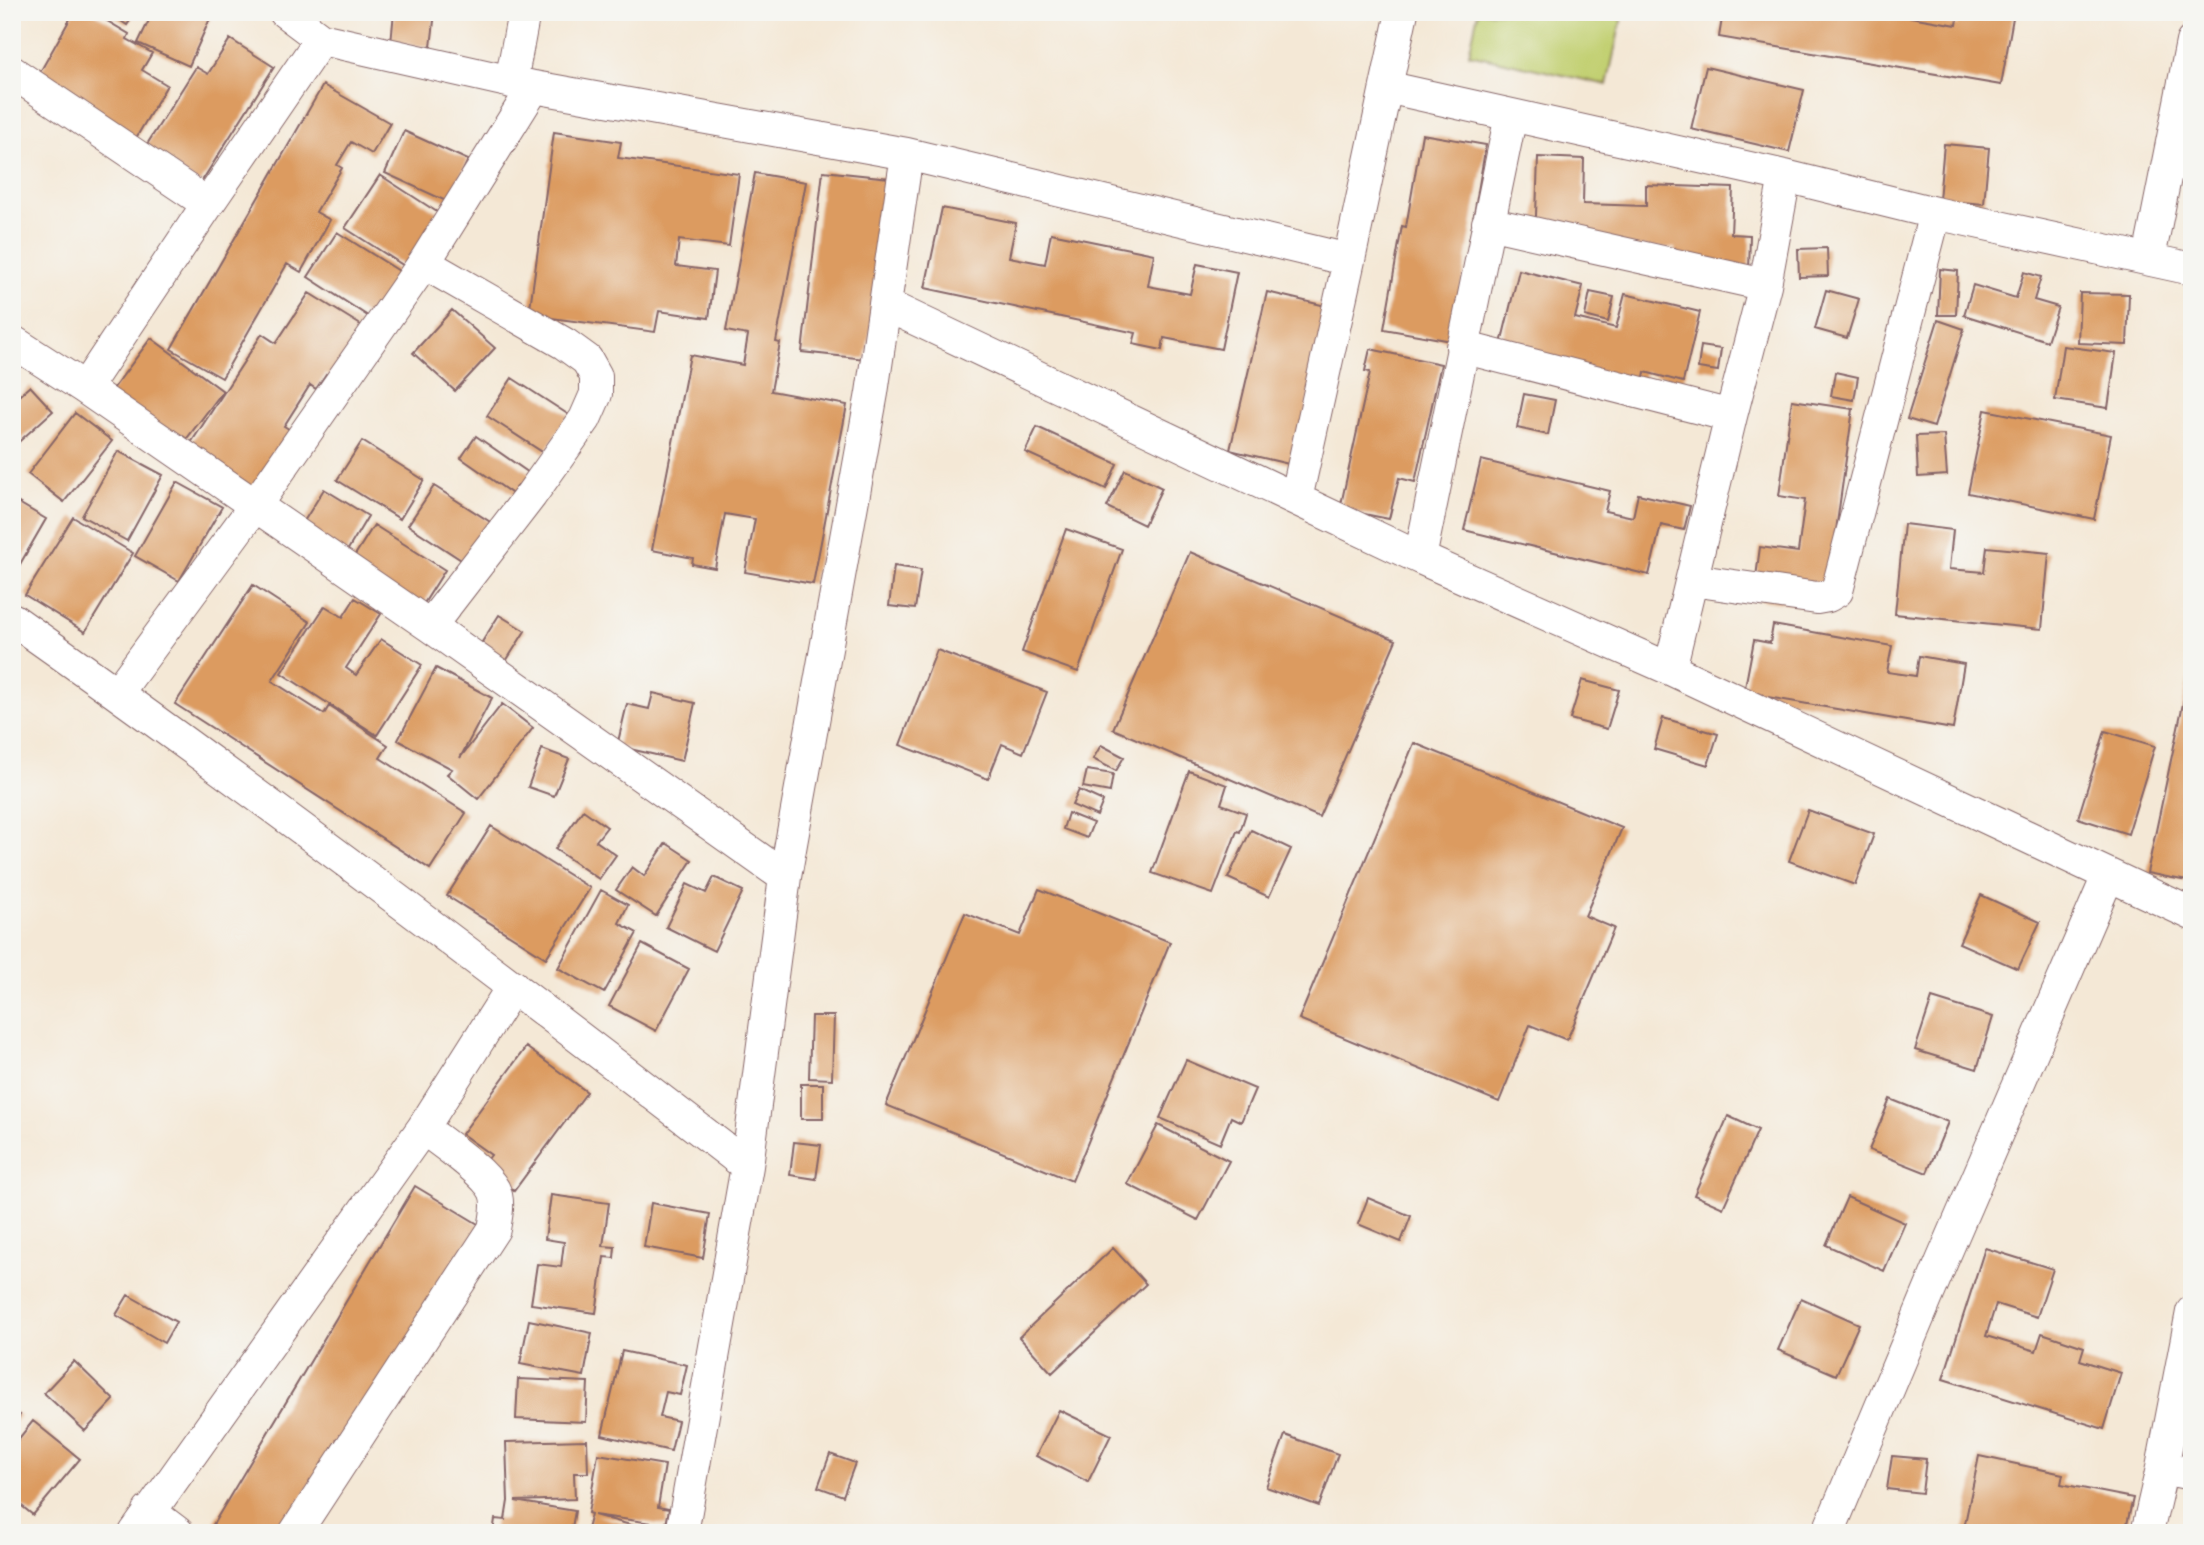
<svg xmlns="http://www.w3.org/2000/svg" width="2204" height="1545" font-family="Kalam,sans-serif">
  <rect width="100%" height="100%" fill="#f6f6f2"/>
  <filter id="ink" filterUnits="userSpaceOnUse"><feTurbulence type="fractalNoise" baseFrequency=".0143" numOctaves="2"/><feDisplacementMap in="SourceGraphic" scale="14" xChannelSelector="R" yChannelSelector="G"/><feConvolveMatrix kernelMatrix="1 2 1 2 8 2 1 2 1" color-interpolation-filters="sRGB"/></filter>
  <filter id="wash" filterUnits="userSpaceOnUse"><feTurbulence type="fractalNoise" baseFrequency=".00686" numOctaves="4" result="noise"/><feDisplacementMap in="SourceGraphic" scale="28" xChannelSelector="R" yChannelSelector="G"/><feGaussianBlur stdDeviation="1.57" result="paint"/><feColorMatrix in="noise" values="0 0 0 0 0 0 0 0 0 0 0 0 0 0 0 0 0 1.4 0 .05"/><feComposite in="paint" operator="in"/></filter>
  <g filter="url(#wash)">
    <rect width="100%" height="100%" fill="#f4e8d6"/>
    <path fill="#c2d072" stroke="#86784e" stroke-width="2" d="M1478,12H1623L1607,85L1469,54Z"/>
    <g id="blocks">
      <path fill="#dc9b60" d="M74,12H92L129,34L127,39L152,53L142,70L167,85L136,138L35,81Z
        M108,12H136L127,25Z
        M153,12H213L189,66L138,43Z
        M394,12H435L431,47L391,43Z
        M1723,12H1882L1957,25L1959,12H2014L2001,85L1719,37Z
        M230,39L274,67L200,184L144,149L196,67L208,74Z
        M1706,67L1804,90L1789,152L1691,129Z
        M323,85L390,123L372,154L351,142L337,165L342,168L316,212L330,220L301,272L287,264L222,378L171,349Z
        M404,131L468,160L448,202L385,173Z
        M554,132L621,142L618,158L739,174L729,246L679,240L676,266L715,271L709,318L659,311L655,332L529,315Z
        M1422,134L1486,145L1452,341L1384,329L1402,226L1406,227Z
        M1944,144L1989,148L1984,204L1939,200Z
        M1538,157L1584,159L1583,204L1646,206V185L1733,188L1731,234L1750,235L1749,272L1674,270L1675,248L1535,244Z
        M823,171L899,179L865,359L802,352Z
        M755,173L806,182L776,342L780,343L771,391L847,405L813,584L745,572L755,519L725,514L715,568L692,564L693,558L652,550L690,355L743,365L748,335L726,331Z
        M380,175L454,223L420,276L345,228Z
        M942,208L1016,223L1009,257L1045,264L1051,233L1154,254L1148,286L1190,294L1197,264L1237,272L1221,349L1164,338L1162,350L1133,344L1136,333L925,288Z
        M337,232L404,274L374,320L308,277Z
        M1827,248L1828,276L1799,277L1798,249Z
        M1940,269L1958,271L1956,315H1938Z
        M1519,270L1583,286L1575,318L1616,328L1625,294L1700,312L1683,382L1645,372L1643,382L1500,348Z
        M2024,272L2041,277L2034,300L2058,307L2047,341L1964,315L1973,285L2016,298Z
        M1826,290L1859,299L1847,338L1815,329Z
        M1267,292L1330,307L1293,465L1230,450Z
        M1590,292L1614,297L1608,322L1585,316Z
        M309,293L364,327L331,378L326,374L316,389L310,385L284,426L292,431L253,491L187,449L262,334L276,343Z
        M2080,293L2129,294L2127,345L2078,343Z
        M452,310L495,348L455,391L413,353Z
        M1938,320L1964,329L1934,427L1907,419Z
        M151,338L223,391L178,450L107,397Z
        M1701,346L1721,349L1718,371L1698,368Z
        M2063,346L2116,353L2108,408L2055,400Z
        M1370,349L1441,364L1415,482L1399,478L1389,519L1340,509L1370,372L1365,371Z
        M1835,372L1858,377L1854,400L1831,396Z
        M512,378L569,415L544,453L487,416Z
        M30,386L53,411L12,448V402Z
        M1524,394L1555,400L1548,435L1517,428Z
        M1792,400L1853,409L1825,609L1753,599L1760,547L1798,552L1805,500L1779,496Z
        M1985,410L2111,435L2094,519L1968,493Z
        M75,413L112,441L64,502L28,474Z
        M1037,427L1117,464L1106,489L1025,452Z
        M1944,435L1947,475L1918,477L1916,436Z
        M476,436L532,475L517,497L461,458Z
        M362,441L424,480L400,519L337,480Z
        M118,451L163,475L127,541L82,516Z
        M1481,460L1610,491L1605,511L1633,517L1638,494L1690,506L1684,530L1661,525L1649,575L1464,530Z
        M1125,470L1162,488L1144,525L1107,507Z
        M177,482L222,507L179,581L135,556Z
        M434,486L495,525L469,565L408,525Z
        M324,489L368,516L343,558L298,531Z
        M12,499L46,519L12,578Z
        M73,517L133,553L85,632L25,595Z
        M1904,524L1953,530L1949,569L1984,572L1987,547L2049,553L2042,629L1895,614Z
        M374,525L445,570L421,608L350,563Z
        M1066,529L1122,549L1078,672L1022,652Z
        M1190,552L1396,640L1319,817L1113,729Z
        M894,566L921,570L915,609L889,606Z
        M253,585L310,622L272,681L324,714L329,706L388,745L380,758L466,813L430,869L175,704Z
        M355,598L381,614L346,668L356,675L381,639L422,665L377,735L281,673L325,606L343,617Z
        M499,615L525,631L503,666L477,650Z
        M1773,625L1892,646L1887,672L1916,676L1919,656L1964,664L1953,729L1744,693L1754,640L1770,643Z
        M937,650L1047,692L1023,753L1002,744L988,779L900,745Z
        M2191,666H2192V882L2147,873Z
        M436,668L492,698L460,758L502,704L533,728L478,799L447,774L452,769L398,740Z
        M1582,680L1619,690L1607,729L1570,719Z
        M653,693L695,703L682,761L617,746L627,704L649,709Z
        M1663,718L1718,734L1708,765L1654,749Z
        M2105,731L2155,746L2128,834L2078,818Z
        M1414,743L1622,828L1585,916L1614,928L1567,1040L1530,1025L1499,1102L1299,1019Z
        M1101,745L1124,757L1116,771L1093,759Z
        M542,749L569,759L554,796L528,787Z
        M1087,770L1113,774L1110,792L1083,787Z
        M1189,771L1227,785L1221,804L1246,813L1240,832L1237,831L1213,894L1152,873Z
        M1079,790L1103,801L1097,816L1072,805Z
        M583,810L607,827L596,841L616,855L599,879L555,849Z
        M1808,810L1874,834L1855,885L1789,861Z
        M1068,813L1093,823L1087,838L1063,829Z
        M491,826L590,888L546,958L447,896Z
        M1251,830L1291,849L1269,897L1228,878Z
        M666,843L692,860L656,916L616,890L632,867L644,876Z
        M714,877L743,891L714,951L666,927L687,884L706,893Z
        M1039,889L1170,942L1072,1181L886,1105L965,913L1020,935Z
        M601,890L628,905L619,923L637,933L604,993L558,968Z
        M1981,895L2040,922L2018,969L1959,943Z
        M642,944L689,969L656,1031L609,1006Z
        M1932,998L1993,1017L1977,1069L1915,1050Z
        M811,1016H834L832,1079L809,1078Z
        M526,1047L587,1092L514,1191L482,1167L491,1155L462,1134Z
        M1186,1060L1255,1089L1241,1122L1231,1117L1220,1144L1160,1118Z
        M801,1084H823V1119H801Z
        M1890,1099L1948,1122L1927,1173L1869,1150Z
        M1728,1116L1758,1130L1723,1208L1694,1195Z
        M1158,1125L1229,1161L1198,1220L1127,1184Z
        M794,1142L821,1145L816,1179L790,1175Z
        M415,1186L488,1230L356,1450L337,1439L282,1533H208Z
        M551,1195L609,1203L603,1246L615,1247L614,1258L604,1257L596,1313L531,1304L537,1264L561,1267L564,1242L545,1239Z
        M1847,1197L1905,1223L1884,1271L1826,1245Z
        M1368,1198L1411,1216L1401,1242L1358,1224Z
        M651,1203L710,1214L703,1258L644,1247Z
        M1113,1248L1146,1284L1052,1373L1019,1337Z
        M1985,1248L2053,1269L2037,1317L1996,1304L1986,1336L2036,1351L2042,1333L2084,1347L2080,1360L2121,1373L2104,1429L1943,1379Z
        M128,1295L176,1322L164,1343L116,1315Z
        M1801,1298L1859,1324L1836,1375L1778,1350Z
        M529,1320L592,1333L584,1376L520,1364Z
        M622,1351L687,1365L680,1395L666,1392L660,1417L678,1421L671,1451L602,1435Z
        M74,1361L114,1400L85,1431L44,1393Z
        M518,1379L588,1382L586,1422L516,1419Z
        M1059,1410L1111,1435L1088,1482L1036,1456Z
        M12,1411L20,1415L12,1428Z
        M33,1421L80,1459L33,1515L12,1498V1447Z
        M1285,1435L1338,1454L1319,1506L1266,1487Z
        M587,1440L588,1473H574L575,1499L515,1501L575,1511L571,1533H493L495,1519L505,1520L508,1501L506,1442Z
        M598,1454L665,1465L658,1507L669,1509L666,1525L594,1515L660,1533H586L591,1514L588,1513Z
        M830,1454L855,1463L843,1496L818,1487Z
        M1892,1456L1926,1459L1922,1493L1887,1489Z
        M1979,1456L2063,1474L2061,1484L2133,1498L2125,1533H1963Z"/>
    </g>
  </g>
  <g filter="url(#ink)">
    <use href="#blocks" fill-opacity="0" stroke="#866567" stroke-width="2"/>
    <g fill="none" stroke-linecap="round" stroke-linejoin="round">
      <g stroke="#866567" stroke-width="34">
        <path id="street" d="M321,39L534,87L907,154L1349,260L1402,12
          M12,72L208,204L321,39L285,12
          M511,82L524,12
          M1386,87L1785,176L1935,213L2192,269
          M1488,223L1765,285
          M2149,258L2192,42
          M424,263L565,344L587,360L596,376V394L585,419L531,495L430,626
          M886,305L1420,558L1670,669L2192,914
          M12,341L85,388L430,626L785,877
          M1462,347L1731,416
          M85,388L208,204
          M1296,499L1349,260
          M1420,558L1511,115
          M1692,580L1817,598L1828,596L1837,591L1935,213
          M12,619C262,795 505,980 747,1166L682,1533
          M1670,669L1731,416L1765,285L1785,176
          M117,693L254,507L424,263L534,87
          M747,1166L785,877L872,393L907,154
          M2162,1468L2192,1474
          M149,1511L178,1533
          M135,1533L423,1128L513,986
          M295,1533L494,1229C496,1217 500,1202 494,1190C483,1170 442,1143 423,1128
          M1828,1533L1942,1261L2108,876
          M2147,1533L2162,1468L2192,1312"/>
      </g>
      <use href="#street" stroke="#fff" stroke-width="32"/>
    </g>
  </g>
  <rect width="2204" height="1545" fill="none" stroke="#f6f6f2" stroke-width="42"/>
</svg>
